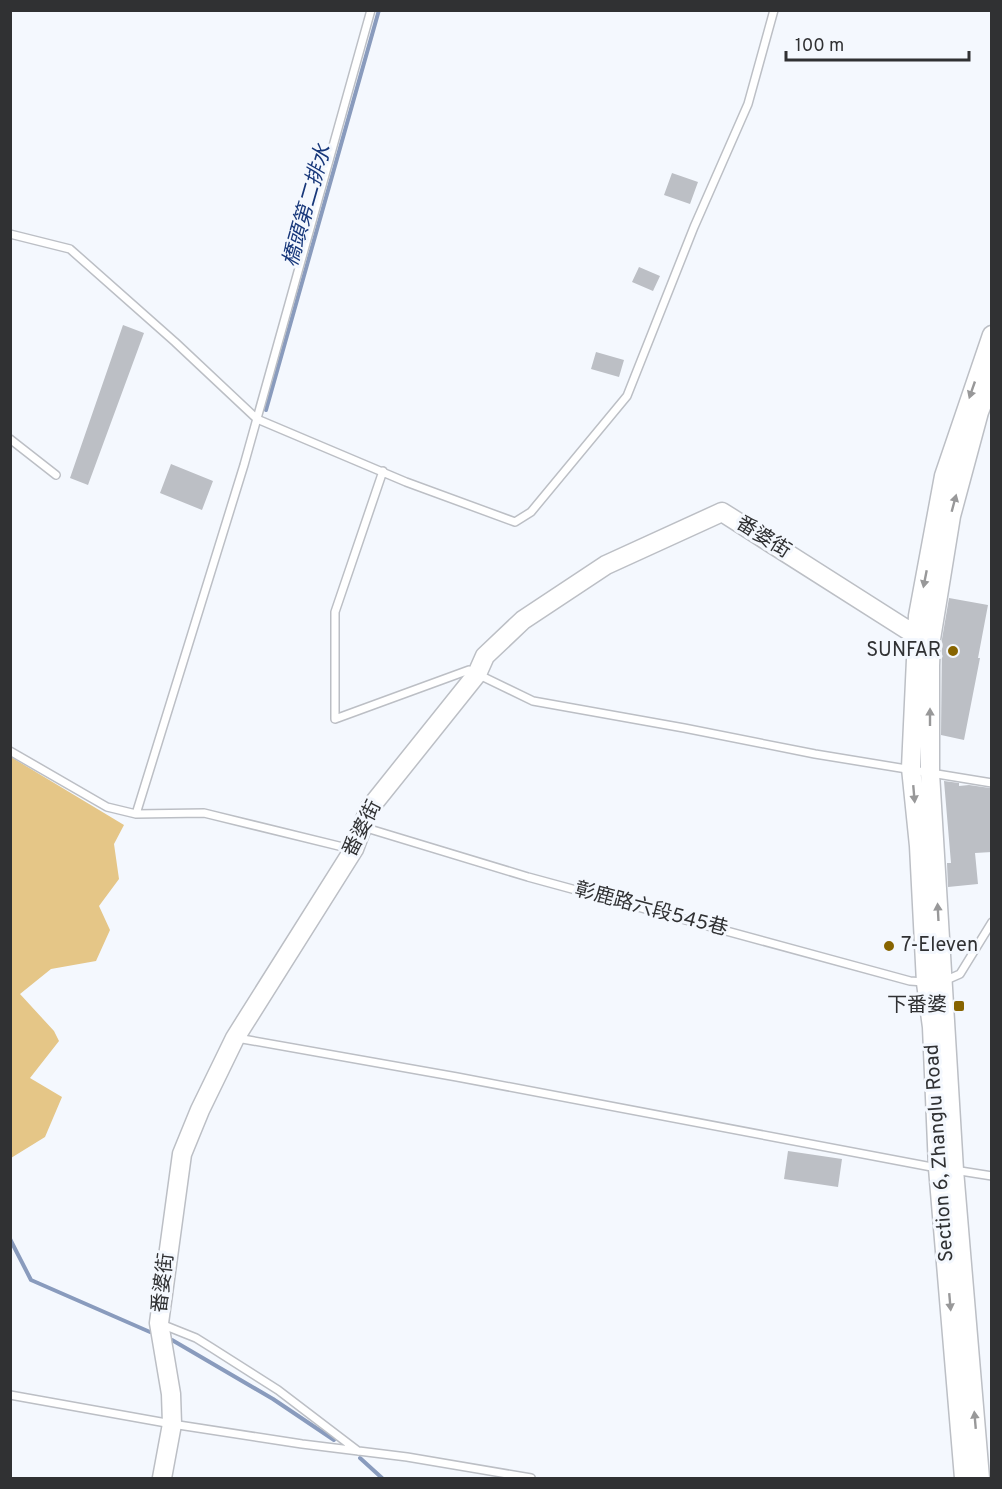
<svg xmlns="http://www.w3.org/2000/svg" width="1002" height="1489" font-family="Overpass,'Noto Sans TC',sans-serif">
  <rect width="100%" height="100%" fill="#f4f8fe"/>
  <path fill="#e5c687" d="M11,757L124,825L114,844L119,879L99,906L110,930L96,961L51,969L20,994L54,1031L59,1041L30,1078L62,1097L45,1137L11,1158Z"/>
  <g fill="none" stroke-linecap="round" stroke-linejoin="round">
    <path stroke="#899bbd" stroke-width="4" d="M266,410L379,10
      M10,1239L31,1280L150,1332
      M172,1340L273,1399L334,1440
      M360,1458L382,1478"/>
  </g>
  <path fill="#bcbfc5" d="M672,173L698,182L690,204L664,195Z
    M639,267L660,276L653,291L632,282Z
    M123,325L144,333L88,485L70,478Z
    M596,352L624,360L619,377L591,369Z
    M171,464L213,481L202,510L160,493Z
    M949,598L988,605L978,658H980L964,740L941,735L942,639Z
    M944,781L959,783V786L969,785L990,788L992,791V852L975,853L978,884L948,887L947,863H951Z
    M788,1151L842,1159L838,1187L784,1179Z"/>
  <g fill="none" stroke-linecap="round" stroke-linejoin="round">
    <g stroke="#bcbfc5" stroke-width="10">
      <path id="lane" d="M10,234L70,249L175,342L257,419L406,482L515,522L531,512L627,396L694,227L748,104L774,10
        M10,439L56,475
        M383,471L335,612V719L469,670L533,701L684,728L815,754L992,783
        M10,751L107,807L136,814L204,813L351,849
        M136,814L244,465L371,10
        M363,827L528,877L910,981L924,982
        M944,981L960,974L992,922
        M237,1038L457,1077L937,1168
        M954,1170L992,1176
        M161,1324L196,1338L212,1348L278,1390L358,1451
        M10,1395L172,1424L302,1444L407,1457L531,1478"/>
    </g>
    <g stroke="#bcbfc5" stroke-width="21">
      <path id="secondary" d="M162,1478L172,1424L171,1394L159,1323L182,1154L200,1110L235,1038L354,849L369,809L477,674L485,656L523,620L606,565L722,512L917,636L931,639
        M964,1478L938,1168L932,1027L926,983L919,846L911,768L918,616L944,476L992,335
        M980,1478L954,1170L930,773V666L931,639L951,516L979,412L992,378"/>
    </g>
    <use href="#lane" stroke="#fff" stroke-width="7"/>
    <use href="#secondary" stroke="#fff" stroke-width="18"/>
  </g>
  <defs><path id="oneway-solid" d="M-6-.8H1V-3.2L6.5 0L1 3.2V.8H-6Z" transform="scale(1.5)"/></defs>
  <g fill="#989899">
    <use href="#oneway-solid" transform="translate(972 390) rotate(109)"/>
    <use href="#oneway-solid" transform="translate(954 503) rotate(-75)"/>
    <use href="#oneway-solid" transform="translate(925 579) rotate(101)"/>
    <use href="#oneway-solid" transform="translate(930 717) rotate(-90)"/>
    <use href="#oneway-solid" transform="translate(914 794) rotate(85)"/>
    <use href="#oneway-solid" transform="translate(938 912) rotate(-93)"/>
    <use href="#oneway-solid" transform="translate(950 1302) rotate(85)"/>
    <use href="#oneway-solid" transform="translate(975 1420) rotate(-95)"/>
  </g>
  <g fill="#876400" stroke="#f4f8fe" stroke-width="2">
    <circle cx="953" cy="651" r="6"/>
    <circle cx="889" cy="946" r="6"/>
    <rect x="953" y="1000" width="12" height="12" rx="3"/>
  </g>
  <g text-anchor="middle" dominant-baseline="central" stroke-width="6" stroke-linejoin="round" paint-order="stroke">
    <g font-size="20" fill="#303133" stroke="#f4f8fe">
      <text transform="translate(763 538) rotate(32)">番婆街</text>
      <text transform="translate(363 829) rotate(-63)">番婆街</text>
      <text transform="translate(651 910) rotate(15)">彰鹿路六段545巷</text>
      <text transform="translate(940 1153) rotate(-94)">Section 6, Zhanglu Road</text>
      <text transform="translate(164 1283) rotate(-83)">番婆街</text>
    </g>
    <g font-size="20" fill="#303133" stroke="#f4f8fe" text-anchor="end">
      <text x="941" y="651">SUNFAR</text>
      <text x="901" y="946" text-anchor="start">7-Eleven</text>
      <text x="947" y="1006">下番婆</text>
    </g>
    <g font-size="21" font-style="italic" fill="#17377a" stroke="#f4f8fe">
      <text transform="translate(308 206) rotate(-74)">橋頭第二排水</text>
    </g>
  </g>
  <rect width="1002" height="1489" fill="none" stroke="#303133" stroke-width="24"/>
  <path d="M786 51v9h183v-9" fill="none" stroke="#303133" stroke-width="3"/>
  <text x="795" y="51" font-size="18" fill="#303133" stroke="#f4f8fe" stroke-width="4.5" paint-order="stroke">100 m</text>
</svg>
